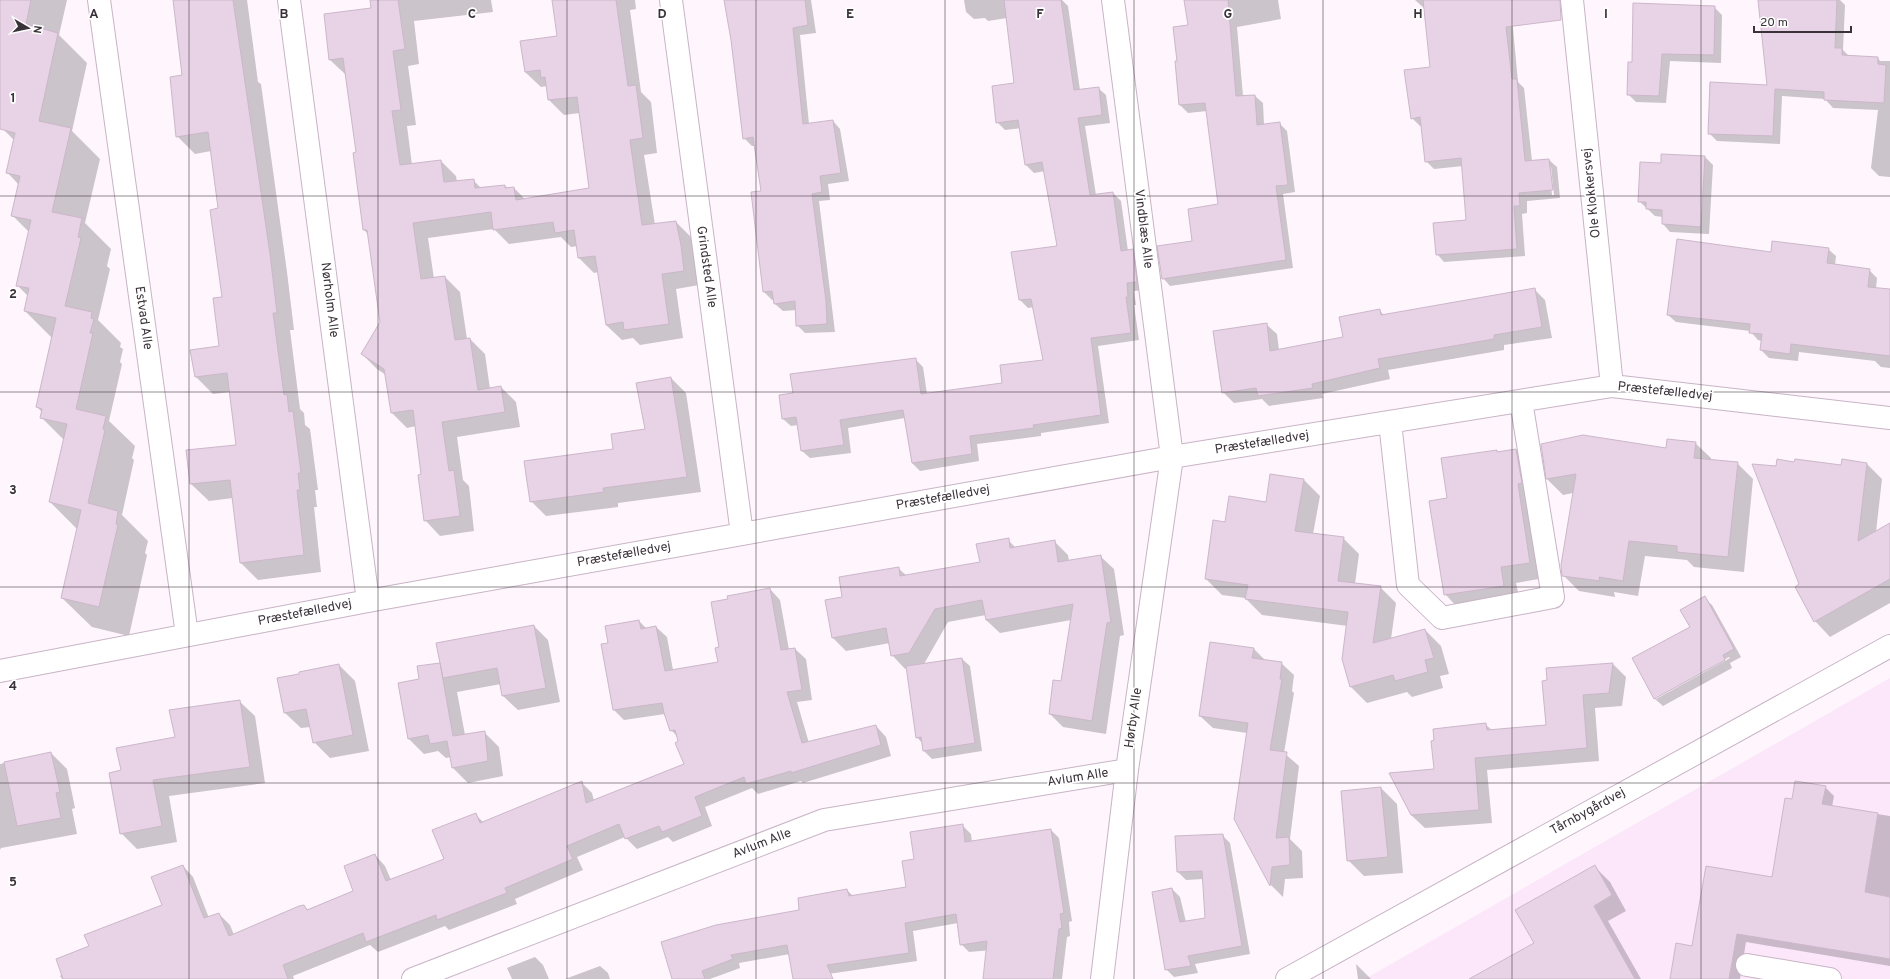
<svg xmlns="http://www.w3.org/2000/svg" width="1890" height="979" font-family="Overpass,sans-serif">
  <rect width="100%" height="100%" fill="#fef5fd"/>
  <path fill="#fce6f9" d="M1890,678V979H1365Z"/>
  <path fill="#0003" fill-rule="evenodd" d="M0,0H67L59,35L87,63L72,131L100,159L85,223L111,249L107,266L110,269L98,320L121,343L120,347L123,349L120,362L122,364L109,421L135,446L132,458L134,460L122,515L148,541L145,553L147,555L129,636L92,627L62,598L78,530L50,502L64,440L41,417L42,412L37,407L52,338L25,311L28,296L17,285L29,232L12,215L19,185L7,172L14,140L3,129L0,120Z
    M174,0H247L258,82L261,84L287,272L294,330H290L300,409L304,413L305,425L310,429L318,490H315L317,507H314L321,572L258,580L241,563L233,498L209,501L191,484L237,446L230,392L213,394L196,377L220,347L223,298L220,209L211,151L195,154L177,136L183,76Z
    M371,0H491L493,12L414,21L419,64L408,66L416,125L407,126L412,165L441,161L456,176L457,182L473,180L481,188L505,186L508,188H514L526,200L590,189L580,113L564,115L549,100L547,86L541,87L525,72L521,42L558,37L553,0H635L636,9L630,10L641,92L651,102L657,153L644,155L655,225L676,222L691,237L699,285L676,289L683,338L640,345L633,338L622,340L606,325L598,272L594,273L579,258L578,246L571,247L561,237L509,244L494,229L428,238L434,279L445,277L460,292L467,339H470L485,354L490,389L501,387L516,402L520,427L457,437L463,480L469,486L474,531L440,536L425,520L423,475L416,426L407,428L392,413L386,375L377,369L362,354L381,322L369,235L364,230L357,153L346,75L330,60L372,9Z
    M725,0H811L816,33L800,35L809,124L833,121L840,129L849,181L828,184L830,200L819,201L835,332L805,333L797,325V310L783,311L775,304V299L772,300L764,292L762,192L756,146H752L744,138L732,40Z
    M964,0H1062L1068,6L1080,90L1098,88L1106,95L1110,123L1085,126L1096,195L1113,193L1121,201L1128,251L1132,250L1140,258L1144,290L1134,291L1136,305H1134L1139,340L1098,346L1109,423L1041,433V436L977,444L979,461L920,471L912,463L905,418L848,428L851,453L810,458L802,451L798,425L791,426L783,419L794,394L915,359L923,367L927,394L1003,384L1044,361L1034,307L1028,308L1020,300L1058,247L1045,171L1034,173L1026,165L1021,128L1005,130L997,122L1016,84L1007,18L988,21L985,18L974,19L966,12Z
    M1185,0H1278L1281,19L1237,27L1243,96H1255L1263,103L1264,125L1279,123L1287,131L1295,192L1283,194L1293,268L1170,286L1163,278L1193,242L1219,205L1207,111L1188,113L1180,105L1178,62L1190,25Z
    M1415,0H1501L1512,18L1518,82L1524,88L1532,161L1549,160L1557,167L1560,198L1527,201V213L1522,214L1525,256L1444,262L1437,254L1467,221L1463,166L1434,169L1426,161L1422,126H1420L1412,118L1431,68L1424,8ZM1549,167H1551L1554,195H1552Z
    M1759,0H1840L1845,5L1843,50L1849,56L1878,58L1880,61H1890V177L1879,176L1871,168L1878,110L1833,108L1825,99L1782,96L1780,144L1717,141L1709,133L1768,86Z
    M1714,7L1722,15L1721,63L1670,61L1666,103L1636,102L1628,94L1633,63Z
    M1662,155L1705,157L1713,165L1709,234L1670,232L1663,224V217L1655,216L1639,201L1662,165Z
    M1828,249L1836,256L1835,265L1869,270L1877,278L1876,288L1890,290V368L1881,367L1875,361L1799,352L1798,361L1769,358L1761,350L1762,341L1758,340L1750,331L1676,322L1668,315L1772,253Z
    M1534,289L1545,300L1552,338L1504,345V350L1388,370L1390,379L1322,394L1323,398L1269,406L1262,399L1234,403L1223,392L1266,324L1277,334L1279,350L1344,338L1379,310L1385,316Z
    M671,378L686,393L701,492L618,503V507L546,516L531,501L646,430Z
    M1695,443L1711,458V461L1737,463L1753,479L1744,572L1694,567L1687,560L1645,556L1638,596L1614,592L1615,597L1579,591L1563,575L1573,493L1563,495L1547,479Z
    M1516,450L1532,466L1545,578L1516,583L1520,601L1460,610L1445,594L1448,498L1496,451L1499,453Z
    M1843,460L1867,464L1882,479L1876,532L1890,524V603L1830,637L1815,621L1796,587L1801,584L1776,467L1795,463L1842,466Z
    M1304,480L1320,496L1313,534L1343,538L1359,554L1355,584L1380,587L1396,603L1391,639L1425,630L1441,646L1449,674L1440,676L1443,688L1412,697L1407,692L1367,703L1351,687L1343,659L1348,626L1262,615L1245,598L1222,595L1206,579L1226,523L1266,503Z
    M1008,540L1016,548L1054,541L1068,555L1069,561L1100,556L1114,569L1124,635L1120,636L1106,734L1063,727L1050,714L1062,682L1071,620L1000,633L986,620V615L948,622L924,664L962,659L970,666L982,751L932,759L924,751L922,743L917,737L907,668L905,669L892,655L890,643L846,651L833,638L826,601L843,598L898,568L907,576L981,563Z
    M770,589L780,600L789,650L795,649L806,659L812,700L797,702L809,743L876,726L886,737L891,756L803,783L801,781L758,794L752,788L705,807L712,826L673,842L668,837L637,849L625,837L577,857L583,870L515,899L517,904L449,930L445,926L378,952L370,945L293,976L294,979H62L60,976L90,947L163,905L183,866L193,877L209,918L219,914L230,925L234,935L304,906L308,910L354,892L375,855L385,866L391,880L445,859L476,815L484,823L581,782L592,793L594,801L685,765L678,737L671,730L665,714L624,720L614,710L609,644L639,621L647,629L656,627L667,637L673,670L719,663L720,648L729,600Z
    M1704,598L1712,605L1741,657L1730,663L1732,668L1663,706L1655,699L1634,658L1691,628ZM1729,657L1730,658L1656,699V697Z
    M534,626L548,640L560,702L518,710L503,696L501,684L457,692L465,735L484,732L499,747L503,776L468,783L453,768L451,757L446,758L438,751L424,754L409,739L420,680L440,664L442,666Z
    M1211,643L1254,649L1265,660L1281,663L1294,675L1292,691L1294,693L1284,753L1299,766L1290,839L1302,851L1303,878L1285,879L1283,897L1271,885L1235,819L1247,733L1213,728L1200,716Z
    M1613,664L1626,677L1622,706L1595,708L1599,761L1487,770L1492,823L1425,828L1411,815L1435,770L1486,725L1492,730L1547,725L1548,681L1547,669Z
    M339,665L355,681L369,751L330,758L314,742L310,727L301,728L285,713Z
    M239,701L255,716L265,783L169,796L177,842L137,849L121,833L122,771Z
    M51,753L67,769L75,808L72,809L77,834L1,848L0,850V764Z
    M1825,787L1834,796L1832,807L1890,816V966L1746,942L1740,979H1671L1693,947L1773,878L1793,800Z
    M1381,788L1397,804L1403,873L1364,876L1348,860Z
    M962,825L971,834L972,842L1051,830L1059,838L1072,921L1069,922L1070,936L1067,937L1062,979H986L992,950L969,952L961,944L958,923L913,931L917,961L801,978L790,954L739,963L740,968L710,979H673L800,910L847,890L853,896L907,888L915,860Z
    M1222,835L1230,843L1250,954L1195,964L1198,973L1174,977L1166,969L1172,889L1180,897L1186,922L1206,919L1203,879L1186,880L1178,872Z
    M1594,866L1610,882L1626,911L1608,921L1641,979H1471L1535,943Z
    M535,957L543,965L549,979H512L507,968Z
    M1356,964L1371,979H1358Z
    M600,966L608,973L610,979H565Z"/>
  <path fill="#e8d3e6" stroke="#cbb7c9" d="M0,0H31L26,24L58,33L39,121L71,128L52,212L82,218L78,237L81,238L65,306L92,312L91,318L94,319L90,333H93L76,409L106,416L103,429L105,430L88,503L118,511L116,524L118,525L99,607L61,598L81,510L49,502L67,424L40,418L42,409L36,407L56,318L24,311L29,288L16,286L31,220L11,216L20,176L6,173L15,133L0,129Z
    M173,0H233L270,254L277,313H273L284,395L287,394L289,412L293,411L301,473H298L300,490H297L304,555L240,563L230,480L190,484L186,450L236,445L227,373L195,377L190,350L219,346L213,298L222,297L210,210L218,208L208,132L176,137L170,77L182,75Z
    M370,0H398L405,49L393,51L401,110L392,111L400,165L441,160L444,182L474,179L475,188L505,185V188L514,187L516,200L589,188L577,97L548,100L545,77L541,78L540,70L525,72L520,41L557,36L552,0H616L628,86L636,85L643,138L630,140L642,225L676,221L681,245L684,271L662,274L669,324L624,330L623,322L606,325L595,256L578,258L574,230L555,233L553,222L493,230L491,212L413,223L421,279L445,276L455,340L470,338L478,390L501,386L505,412L442,422L449,471L454,470L460,516L424,521L418,475L421,474L413,410L391,413L384,369L361,354L380,322L367,230H363L353,153L356,152L343,58L329,60L324,14L371,8Z
    M724,0H805L808,25L793,28L803,124L833,120L841,173L820,176L822,192L812,194L826,301L827,324L796,326L795,301L774,304L772,291L763,292L751,192L761,191L753,137L743,139L731,40Z
    M1004,0H1061L1074,90L1099,87L1102,115L1078,118L1090,195L1113,192L1121,251L1133,249L1137,282L1127,283L1128,297H1126L1131,333L1091,338L1101,415L1033,425L1034,428L970,436L972,454L912,463L903,410L840,420L844,445L801,451L796,417L782,419L779,395L793,393L790,374L916,358L921,394L1002,383L1000,365L1043,360L1031,299L1019,300L1011,252L1057,246L1042,162L1025,165L1018,120L996,123L992,86L1014,83Z
    M1184,0H1228L1236,96L1255,95L1257,125L1280,122L1288,185L1276,186L1286,260L1162,279L1157,246L1192,241L1188,209L1218,204L1205,103L1179,105L1175,61H1177L1173,27L1188,25Z
    M1423,0H1560L1561,20L1506,27L1512,79H1517L1525,161L1549,159L1553,190L1519,193L1520,206H1514L1517,249L1436,255L1433,223L1466,220L1461,158L1425,162L1420,117L1411,119L1404,70L1430,67Z
    M1758,0H1837L1835,48H1842V55L1878,57V64L1886,65L1884,103L1824,100V92L1775,89L1773,136L1708,134L1710,82L1767,85Z
    M1633,3L1715,6L1714,55L1662,54L1659,96L1627,95L1628,62H1632Z
    M1661,154L1705,156L1701,227L1662,224V210L1646,209V202H1638L1640,162L1661,163Z
    M1677,239L1771,252L1772,241L1829,248L1827,263L1870,269L1868,287L1890,289V356L1791,344L1790,354L1760,350L1762,334L1749,333L1750,324L1667,315Z
    M1535,288L1542,327L1494,335V339L1378,359L1380,368L1312,384L1313,388L1258,396L1256,388L1222,393L1213,331L1267,323L1270,351L1343,337L1339,317L1380,309L1381,315Z
    M671,377L687,477L603,488L604,492L530,502L524,461L613,449L611,434L645,429L636,383Z
    M1583,435L1666,448L1667,439L1696,442L1694,458L1738,462L1728,557L1677,552V546L1629,541L1623,581L1599,577L1600,581L1562,576L1561,565L1576,474L1546,479L1541,444Z
    M1516,449L1522,483L1518,484L1530,563L1501,567L1504,586L1444,595L1429,501L1447,498L1441,458L1497,450V452Z
    M1777,459L1794,462L1795,459L1841,465L1842,459L1867,463L1858,541L1890,523V579L1814,622L1795,587L1799,584L1752,464L1776,466Z
    M1270,474L1304,479L1295,531L1344,537L1338,581L1381,586L1373,643L1425,629L1434,658L1425,660L1428,672L1395,681L1393,675L1350,687L1342,659L1348,612L1245,599L1248,585L1205,579L1213,520L1225,522L1229,496L1266,502Z
    M1009,538L1010,548L1055,540L1058,562L1101,555L1111,622L1107,623L1092,721L1049,714L1053,680L1061,681L1073,604L986,620L982,600L935,609L909,653L891,656L886,628L832,638L825,600L842,597L839,577L899,567L900,576L980,562L976,544Z
    M770,588L781,650L795,648L802,690L787,692L802,743L876,725L881,745L791,773V771L746,784L744,777L695,797L702,816L662,832L659,826L625,839L619,824L567,846L573,859L505,888L507,893L437,920L436,915L366,942L363,933L283,965L288,979H63L56,959L89,946L84,935L162,905L151,877L183,865L204,918L219,913L229,936L299,906L304,905L307,910L353,891L344,866L375,854L386,881L444,859L432,830L476,813L480,823L582,781L586,803L684,764L675,743L678,741L675,730L670,731L664,713L662,703L613,710L601,644L608,643L605,626L639,620L641,629L656,626L665,671L718,662L715,648L719,647L711,602L728,599L727,596Z
    M1705,596L1734,649L1723,655L1725,660L1654,699L1632,658L1690,627L1680,610Z
    M534,625L546,688L502,696L497,668L443,678L436,643Z
    M1210,642L1254,648L1252,658L1282,662L1280,679H1282L1270,750L1287,752L1276,838L1289,837L1290,865L1272,867L1270,886L1234,819L1248,723L1199,716Z
    M962,658L975,743L923,751L921,737L916,738L906,666Z
    M440,663L453,736L485,731L488,761L452,768L447,741L430,744L428,735L408,739L398,683L419,679L417,666Z
    M1613,663L1609,693L1583,695L1587,748L1475,758L1479,810L1411,815L1389,773L1434,769L1431,741L1434,740L1433,729L1486,723L1487,730L1546,725L1542,681L1547,680L1546,668Z
    M339,664L353,735L313,743L306,709L284,713L277,678L299,674V672Z
    M240,700L250,767L153,780L162,826L120,834L109,773L121,770L116,748L175,737L169,710Z
    M51,752L60,792L56,793L61,818L17,826L4,762Z
    M1795,781L1826,786L1822,804L1878,813L1865,892L1890,897V959L1737,934L1729,979H1670L1676,943L1692,946L1706,866L1772,877L1785,798L1792,799Z
    M1381,787L1388,857L1347,861L1341,791Z
    M963,824L965,842L1051,829L1064,913L1060,914L1062,928L1059,929L1053,979H983L987,941L960,945L956,914L905,923L909,953L827,965L833,979H793L787,945L731,955L733,959L702,971L705,979H672L661,942L716,925L799,910L798,898L847,889L849,896L906,887L902,861L914,859L910,832Z
    M1223,834L1242,946L1188,956L1191,966L1165,970L1152,892L1172,888L1180,922L1205,918L1202,871L1177,872L1175,836Z
    M1595,865L1612,895L1594,906L1635,979H1469L1534,943L1515,910Z"/>
  <g fill="none" stroke-linecap="round" stroke-linejoin="round">
    <g stroke="#c8b4c6" stroke-width="24">
      <path id="minor" d="M99,0L187,635
        M289,0L368,601
        M671,0L742,534
        M1572,0L1612,386
        M1390,422L1408,585L1442,618L1553,597L1521,401
        M0,671L368,601L1172,457L1612,386L1890,418
        M1747,965L1830,979
        M413,979L824,820L1127,770
        M1102,979L1127,770L1172,457L1113,0
        M1287,979L1890,646"/>
    </g>
    <use href="#minor" stroke="#fff" stroke-width="22"/>
  </g>
  <path fill="none" stroke="#3a3239" stroke-width="1" stroke-opacity="0.55" d="M189,0V979M378,0V979M567,0V979M756,0V979M945,0V979M1134,0V979M1323,0V979M1512,0V979M1701,0V979M0,196H1890M0,392H1890M0,587H1890M0,783H1890"/>
  <g text-anchor="middle" dominant-baseline="central" stroke-width="3.5" stroke-linejoin="round" paint-order="stroke">
    <g font-size="13" fill="#3a3239" stroke="#fff">
      <text transform="translate(1592 193) rotate(-96)">Ole Klokkersvej</text>
      <text transform="translate(1143 229) rotate(83)">Vindblæs Alle</text>
      <text transform="translate(706 267) rotate(82)">Grindsted Alle</text>
      <text transform="translate(329 300) rotate(83)">Nørholm Alle</text>
      <text transform="translate(143 318) rotate(82)">Estvad Alle</text>
      <text transform="translate(1665 392) rotate(6)">Præstefælledvej</text>
      <text transform="translate(1262 443) rotate(-9)">Præstefælledvej</text>
      <text transform="translate(943 498) rotate(-10)">Præstefælledvej</text>
      <text transform="translate(624 555) rotate(-10)">Præstefælledvej</text>
      <text transform="translate(305 613) rotate(-11)">Præstefælledvej</text>
      <text transform="translate(1134 718) rotate(-82)">Hørby Alle</text>
      <text transform="translate(1078 778) rotate(-9)">Avlum Alle</text>
      <text transform="translate(1588 812) rotate(-29)">Tårnbygårdvej</text>
      <text transform="translate(762 844) rotate(-21)">Avlum Alle</text>
    </g>
  </g>
  <g font-size="13" text-anchor="middle" font-weight="bold" fill="#3a3239" stroke="#fff" stroke-width="3.5" stroke-linejoin="round" paint-order="stroke">
    <text x="94" y="18">A</text>
    <text x="284" y="18">B</text>
    <text x="472" y="18">C</text>
    <text x="662" y="18">D</text>
    <text x="850" y="18">E</text>
    <text x="1040" y="18">F</text>
    <text x="1228" y="18">G</text>
    <text x="1418" y="18">H</text>
    <text x="1606" y="18">I</text>
    <text x="13" y="102">1</text>
    <text x="13" y="298">2</text>
    <text x="13" y="494">3</text>
    <text x="13" y="690">4</text>
    <text x="13" y="886">5</text>
  </g>
  <g transform="translate(28 28) rotate(99)" stroke="#ffffff" stroke-width="3" paint-order="stroke">
  <path d="M0-3L7 15L0 10L-7 15Z" fill="#3a3239"/>
  <text y="-6" font-size="11" font-weight="bold" text-anchor="middle" fill="#3a3239">N</text>
  </g>
  <path d="M1754 26v6h97v-6" fill="none" stroke="#3a3239" stroke-width="2"/>
  <text x="1760" y="26" font-size="12" fill="#3a3239" stroke="#ffffff" stroke-width="3" paint-order="stroke">20 m</text>
</svg>
